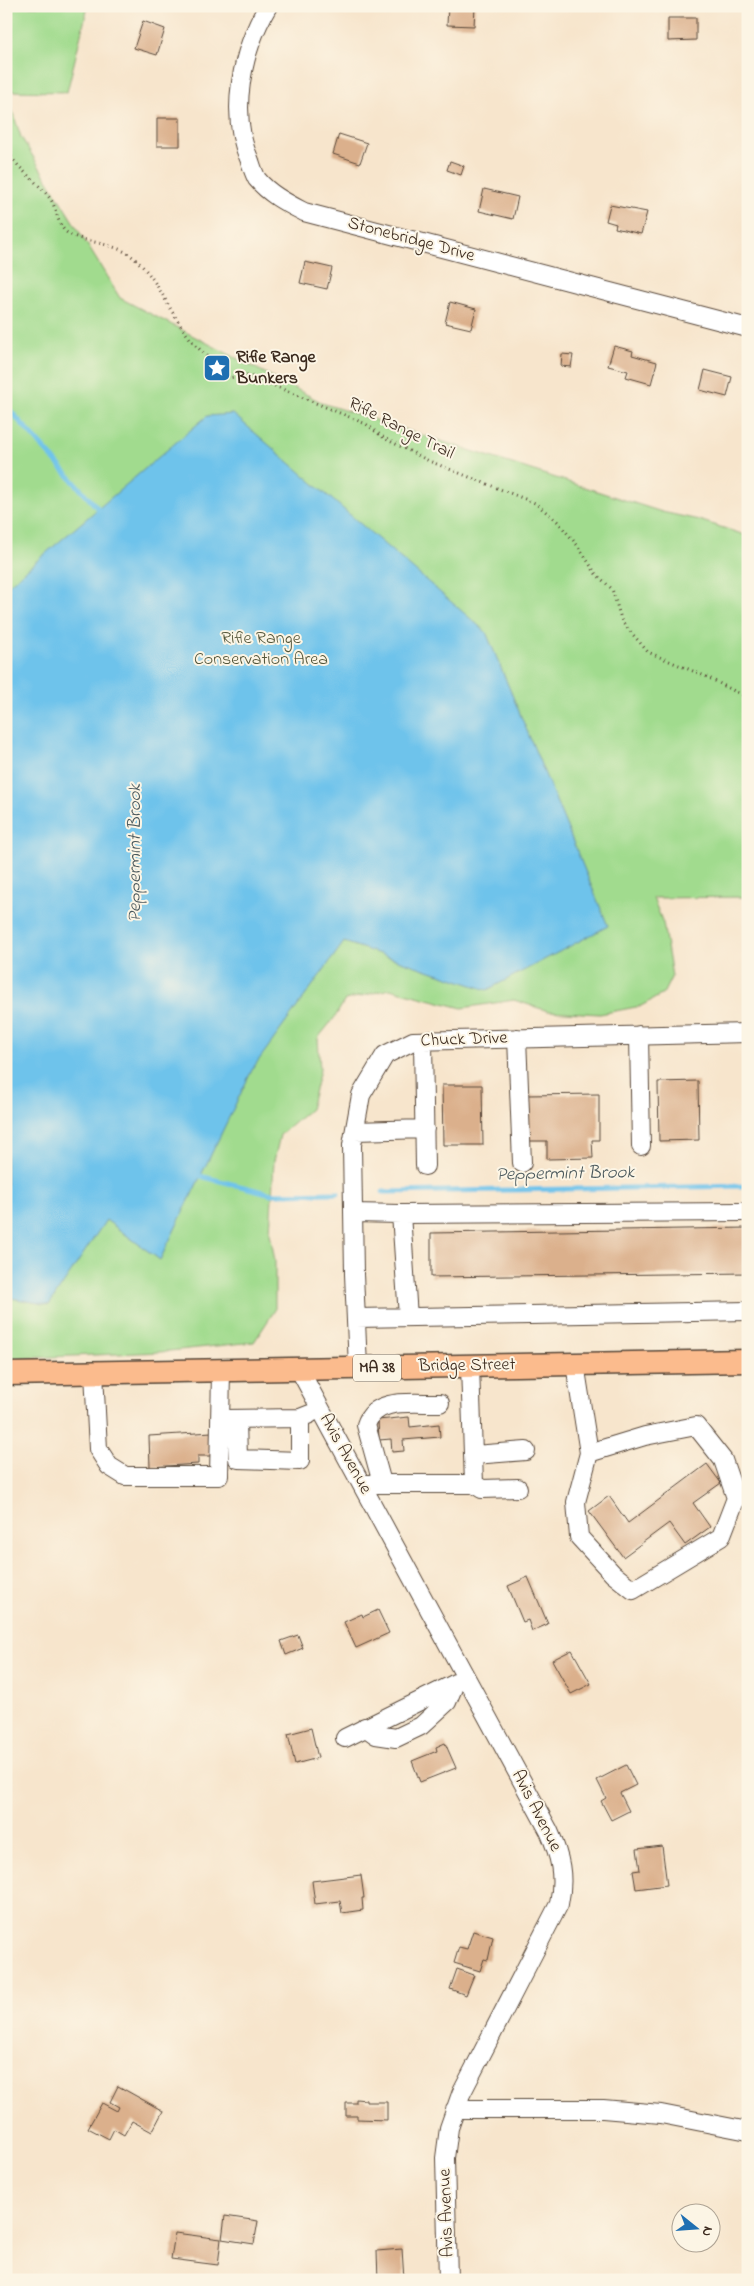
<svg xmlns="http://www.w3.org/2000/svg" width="754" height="2286" font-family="'Indie Flower',sans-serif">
  <rect width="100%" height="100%" fill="#fcf5e5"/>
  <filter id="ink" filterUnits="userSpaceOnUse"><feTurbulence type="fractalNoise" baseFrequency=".02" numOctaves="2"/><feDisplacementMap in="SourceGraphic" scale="10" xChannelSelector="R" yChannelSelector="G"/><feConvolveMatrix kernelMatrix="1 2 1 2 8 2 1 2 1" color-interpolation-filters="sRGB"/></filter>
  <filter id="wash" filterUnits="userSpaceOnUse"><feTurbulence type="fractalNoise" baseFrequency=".0096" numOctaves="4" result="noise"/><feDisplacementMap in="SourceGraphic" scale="20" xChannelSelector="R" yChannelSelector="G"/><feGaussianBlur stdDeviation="1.12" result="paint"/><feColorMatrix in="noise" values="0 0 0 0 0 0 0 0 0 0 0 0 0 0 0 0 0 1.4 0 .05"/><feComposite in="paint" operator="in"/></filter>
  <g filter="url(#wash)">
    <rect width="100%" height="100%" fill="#f7e5cc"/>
    <path fill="#a1db8e" stroke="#6e8256" d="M6,6H88L67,92L6,91Z
      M6,92L21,137L120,298L325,404L662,512L699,520L748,536V897L653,898L663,923L672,976L663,994L641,1006L600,1014L548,1011L514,1000L462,1008L390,989L345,1000L335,1017L318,1038L320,1070L310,1109L280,1135L274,1161L270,1233L275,1261V1310L254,1342L160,1352L6,1359Z"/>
    <path fill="#6ec3eb" stroke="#547684" d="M233,414L486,632L608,926L487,990L344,942L253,1068L160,1260L106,1220L49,1305L6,1297V587L207,416Z"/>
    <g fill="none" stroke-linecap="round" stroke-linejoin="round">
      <path stroke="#6ec3eb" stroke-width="5" d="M6,406L102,513
        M196,1175L272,1194L338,1193
        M383,1192L748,1186"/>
    </g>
    <g id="blocks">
      <path fill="#dbb08c" d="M448,6H475L474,26L447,25Z
        M668,18H696V40L668,41Z
        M143,21L165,29L157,55L134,48Z
        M157,118H180V146H157Z
        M339,134L367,143L360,163L333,154Z
        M450,161L464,166L461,175L447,170Z
        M484,189L518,197L513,219L479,211Z
        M610,205L647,212L641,234L615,228L616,224L606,221Z
        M305,262L332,268L327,289L300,283Z
        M450,302L476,309L471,329L445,323Z
        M614,346L633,351L632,355L657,362L651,384L626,377L628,371L608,366Z
        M562,354L573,355L571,367L561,366Z
        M705,370L732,377L727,397L700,390Z
        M698,1081L699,1140L659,1141L658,1082Z
        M442,1085H482L483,1145H443Z
        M599,1094V1140H592L593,1158L547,1159V1141H527V1095Z
        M748,1228V1273L431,1277V1233Z
        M409,1417L410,1427L439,1424L440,1437L403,1440L404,1451L392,1452L391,1439L379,1440L378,1420Z
        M212,1432L214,1456H198V1464L150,1467L149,1436Z
        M707,1464L721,1483L693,1503L710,1527L685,1545L669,1523L623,1557L589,1511L609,1496L628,1523Z
        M528,1577L548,1624L532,1631L528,1620L523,1622L508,1586Z
        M378,1610L389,1633L356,1648L344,1622L362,1614L363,1617Z
        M298,1635L303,1648L286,1655L281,1641Z
        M572,1650L591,1684L571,1694L552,1660Z
        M311,1728L318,1758L295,1764L288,1734Z
        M445,1743L456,1768L420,1782L412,1761L437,1751L436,1747Z
        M626,1765L636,1785L620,1793L629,1811L611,1820L601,1801L606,1798L597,1780Z
        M662,1846L667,1885L636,1889L633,1871L640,1870L637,1849Z
        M361,1875L364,1898H362L363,1910L342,1913L340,1901L315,1904L312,1881Z
        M473,1931L493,1937L488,1960L484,1959L480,1971L454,1963L459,1947L467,1949Z
        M457,1969L474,1975L466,1995L450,1989Z
        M118,2086L163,2111L152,2132L132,2121L124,2135L114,2129L109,2139L88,2128L102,2103L117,2111L119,2107L110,2102Z
        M356,2099L366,2100V2102H387V2120L357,2119V2116H346V2103H356Z
        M225,2216L258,2221L254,2244L222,2239Z
        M175,2233L221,2239L218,2265L171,2259Z
        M402,2249L404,2280H378L377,2251Z
        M339,2276L340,2280H328V2279Z"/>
    </g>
  </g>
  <g filter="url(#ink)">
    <use href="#blocks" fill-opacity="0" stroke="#574638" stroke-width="1"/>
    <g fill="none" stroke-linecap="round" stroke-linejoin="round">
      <g stroke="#574638" stroke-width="20">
        <path id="minor" d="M268,6C242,50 228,113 250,161C252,167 254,174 257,179C269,194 287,203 304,212L748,328
          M639,1035L641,1146
          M517,1038L522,1163
          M423,1041L425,1166
          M355,1131L425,1129
          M353,1213L401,1214L748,1212
          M401,1214L408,1317
          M356,1318L748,1311
          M575,1364L589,1453L576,1502L579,1537L613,1574L633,1590L721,1537L736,1498L723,1460L696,1426L645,1436L589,1453
          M358,1368L354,1274L352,1145L361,1095L385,1055L413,1041L748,1033
          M299,1369L549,1831C560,1856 565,1876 559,1904L461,2094L449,2128L445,2158L448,2280
          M94,1373L98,1449L109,1466L125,1476H219L221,1371
          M225,1419L300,1418L310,1414
          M237,1419L238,1459L300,1461V1418
          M474,1455L526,1451
          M382,1483L366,1425C375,1396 415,1404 440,1403
          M362,1484H474L470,1366
          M474,1484L482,1489L518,1488
          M365,1727L376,1735L396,1738L421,1726L447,1702L455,1683
          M345,1738L466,1678
          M455,2109H603L661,2114L748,2131"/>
      </g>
      <g stroke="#574638" stroke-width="25">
        <path id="major" d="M6,1374L748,1361"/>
      </g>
      <path stroke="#574638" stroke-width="3" stroke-dasharray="1 4" stroke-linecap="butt" d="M6,10L8,6
        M6,148C16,169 38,181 51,200C58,211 57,229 71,235C91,244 118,243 135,259C159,280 169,312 189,337C200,352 216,363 228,378L248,375L258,379L366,424L384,438L429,461L535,503L557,521L578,546L596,574L612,589L622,622L648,652L707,677L748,698"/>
      <use href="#minor" stroke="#fff" stroke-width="18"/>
      <use href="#major" stroke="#fbbb8d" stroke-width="22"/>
    </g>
  </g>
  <defs>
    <g id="sight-square" transform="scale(1.4375)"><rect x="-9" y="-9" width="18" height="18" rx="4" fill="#1f6fb2" stroke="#fcf5e5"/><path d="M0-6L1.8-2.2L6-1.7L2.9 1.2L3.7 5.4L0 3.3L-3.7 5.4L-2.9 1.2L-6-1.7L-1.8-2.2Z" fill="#fff"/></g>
  </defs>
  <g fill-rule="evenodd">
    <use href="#sight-square" x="217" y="368"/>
  </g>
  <g text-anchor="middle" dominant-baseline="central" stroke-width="4" stroke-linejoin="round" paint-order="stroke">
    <rect fill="#fcf5e5" stroke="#75675a" stroke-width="1" x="353" y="1354.5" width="48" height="27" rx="4"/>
    <g font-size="16" font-weight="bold" fill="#3b2a1e">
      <text x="377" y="1368">MA 38</text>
    </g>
    <g font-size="18" fill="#3b2a1e" stroke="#fcf5e5">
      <text transform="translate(411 240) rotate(15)">Stonebridge Drive</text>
      <text transform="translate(401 429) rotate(27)">Rifle Range Trail</text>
      <text transform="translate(464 1040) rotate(-2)">Chuck Drive</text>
      <text transform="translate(467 1366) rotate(-1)">Bridge Street</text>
      <text transform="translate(345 1454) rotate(61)">Avis Avenue</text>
      <text transform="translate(536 1811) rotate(63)">Avis Avenue</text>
      <text transform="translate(447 2213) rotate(-92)">Avis Avenue</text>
    </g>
    <g font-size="18" font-weight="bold" fill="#3b2a1e" stroke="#fcf5e5" text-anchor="start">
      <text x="236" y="358">Rifle Range<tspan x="236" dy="21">Bunkers</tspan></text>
    </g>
    <g font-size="18" fill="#54563a" stroke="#fcf5e5">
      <text x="261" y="639">Rifle Range<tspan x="261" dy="21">Conservation Area</tspan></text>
    </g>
    <g font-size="19" font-style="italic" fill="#4a585c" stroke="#fcf5e5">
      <text transform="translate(135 853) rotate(-90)">Peppermint Brook</text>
      <text transform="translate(565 1174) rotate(-1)">Peppermint Brook</text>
    </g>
  </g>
  <rect width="754" height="2286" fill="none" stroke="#fcf5e5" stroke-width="25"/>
  <g transform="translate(696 2228) rotate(107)"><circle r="24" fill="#fcf5e5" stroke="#afa495"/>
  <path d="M0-4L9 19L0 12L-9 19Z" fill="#1f6fb2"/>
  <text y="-8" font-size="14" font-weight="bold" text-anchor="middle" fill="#3b2a1e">N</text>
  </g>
</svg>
